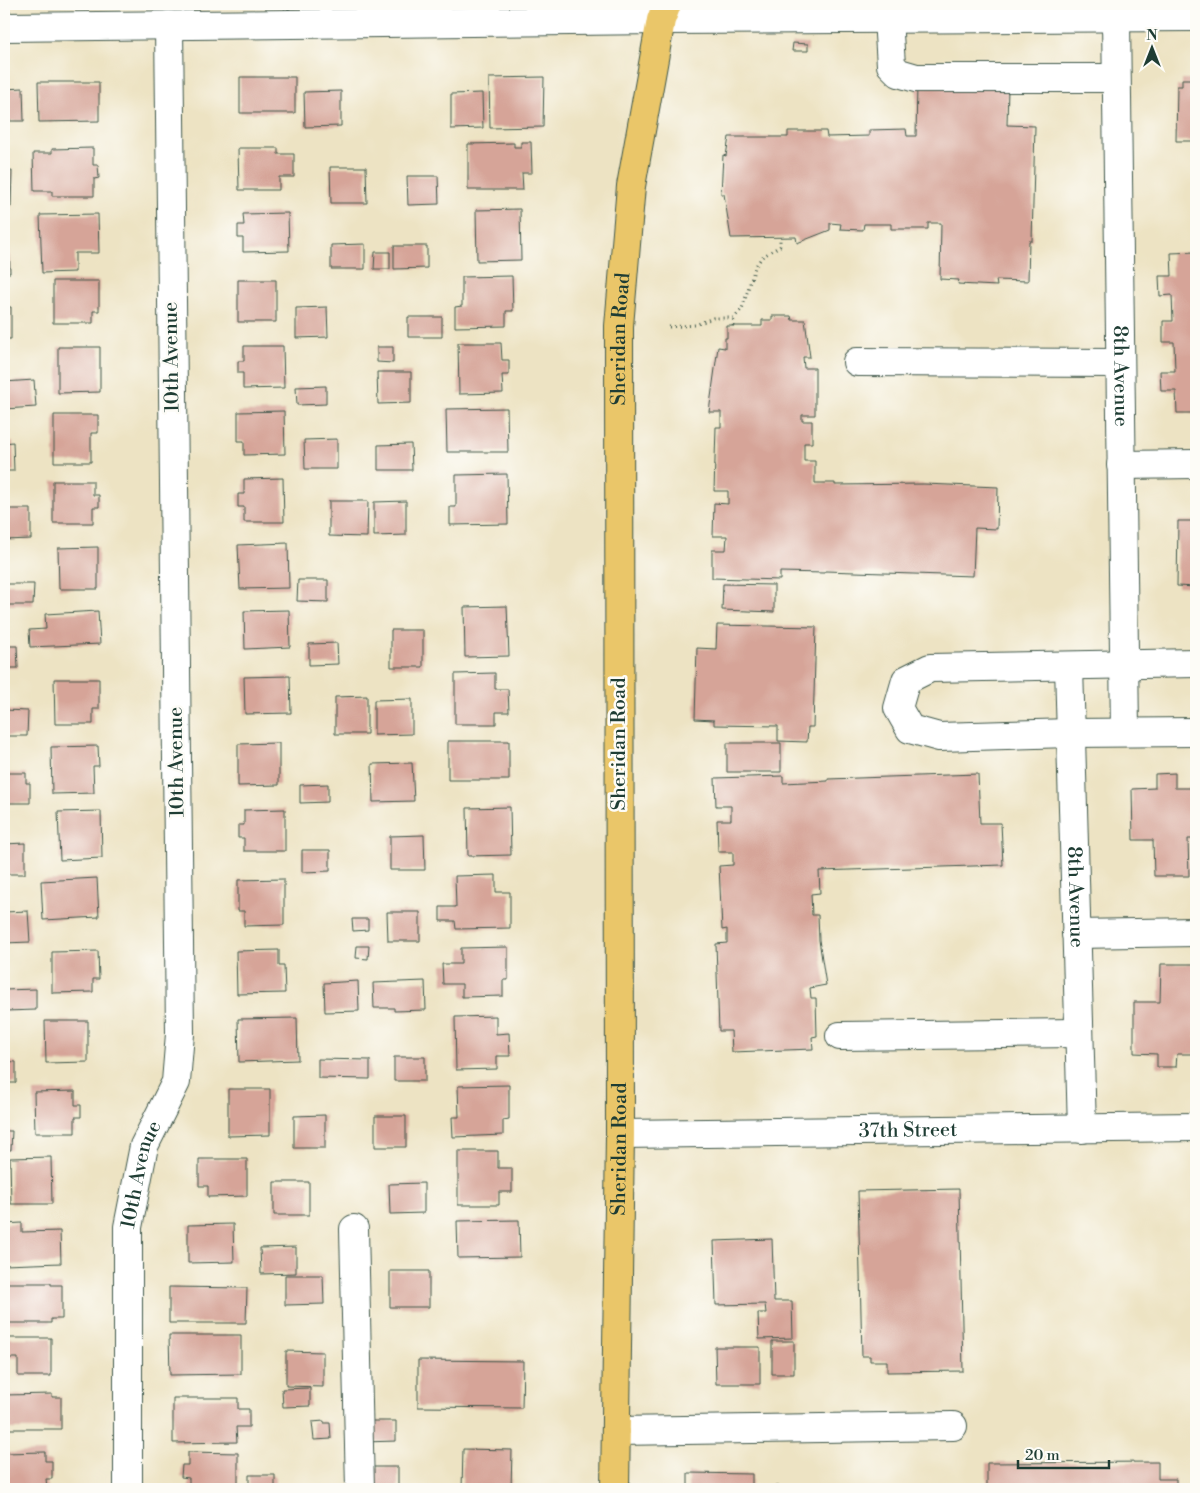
<svg xmlns="http://www.w3.org/2000/svg" width="1200" height="1493" font-family="'Libre Bodoni',serif">
  <rect width="100%" height="100%" fill="#fdfcf7"/>
  <filter id="ink" filterUnits="userSpaceOnUse"><feTurbulence type="fractalNoise" baseFrequency=".02" numOctaves="2"/><feDisplacementMap in="SourceGraphic" scale="10" xChannelSelector="R" yChannelSelector="G"/><feConvolveMatrix kernelMatrix="1 2 1 2 8 2 1 2 1" color-interpolation-filters="sRGB"/></filter>
  <filter id="wash" filterUnits="userSpaceOnUse"><feTurbulence type="fractalNoise" baseFrequency=".0096" numOctaves="4" result="noise"/><feDisplacementMap in="SourceGraphic" scale="20" xChannelSelector="R" yChannelSelector="G"/><feGaussianBlur stdDeviation="1.12" result="paint"/><feColorMatrix in="noise" values="0 0 0 0 0 0 0 0 0 0 0 0 0 0 0 0 0 1.4 0 .05"/><feComposite in="paint" operator="in"/></filter>
  <g filter="url(#wash)">
    <rect width="100%" height="100%" fill="#ede3c3"/>
    <g id="blocks">
      <path fill="#d6a498" d="M793,43L808,44V51H792Z
        M240,77H295V113H240Z
        M544,77L543,127L490,128L489,78Z
        M1182,79H1196V141H1176L1177,86H1182Z
        M38,82H99V121L39,122Z
        M917,85L1008,87L1007,125L1035,126L1032,241H1029L1028,281L996,280L997,286L958,284L959,280L940,279L941,223H928V229H891V224H864L863,230L840,229L841,224L830,223V230L797,243L796,237L731,238L724,194H721L723,155L726,156L729,137H788V131H826L827,137L869,136V130L906,129L907,136H916Z
        M23,88L24,121H4V89Z
        M341,91V126L305,127L304,92Z
        M482,93L483,128L451,129V94Z
        M521,142H531L532,173H522L523,190H468V144L514,143V147H521Z
        M93,148V165H98L99,178L94,179V196H52V191H34L33,153H52V149Z
        M238,148H278V154H294V177H279V190H239Z
        M330,167H366L367,203H331Z
        M4,171H12L11,207H4Z
        M407,176H438L439,204L408,205Z
        M520,209L521,260L477,261L476,210Z
        M288,213L289,251L243,252V238H238V225H244L243,214Z
        M98,214L99,253H75V272L42,273L40,215Z
        M4,237H9L10,273H4Z
        M365,244V269H331V245Z
        M394,246H427V268L394,269Z
        M375,252H390V269H374Z
        M1196,252V413H1177L1176,391H1161L1160,371H1175L1174,342H1163V321H1173L1172,295L1160,296L1159,276H1172L1171,253Z
        M512,276L513,311H506V326L455,327V307L462,306V277Z
        M238,280H276V322H238Z
        M53,281H99V311H93V323H53Z
        M4,307H11V339H4Z
        M327,307L328,337L296,338V308Z
        M772,316H791L792,320H805L810,357H803L804,368H815V415H802V421H812V443H804V461H815V483H835V485L924,484L998,487L997,529L975,528L973,576L825,571L824,573L780,572V580L712,578V550H726L727,536H713L714,503L728,504V491H714L716,427H721V412H709L718,347L725,348V338H727V326H762V320H772Z
        M408,317H442V337H408Z
        M458,343H501L502,360H509V375H502L503,393L459,394Z
        M244,346H283L284,388L243,389V373H238V361H244Z
        M58,347H100V392L58,393Z
        M377,347H393V363L377,362Z
        M377,372H411V403L378,404Z
        M34,380L36,407L4,409V382Z
        M326,386V404L297,405L296,387Z
        M507,408L508,452H447L446,409Z
        M284,411L285,454L244,455V441H238V412Z
        M54,415H98V433H91V462H54Z
        M337,439V469H305L304,440Z
        M13,442L14,471H4V443Z
        M411,444L412,470H378V445Z
        M507,474L508,524L450,525V507H456V475Z
        M283,478L284,522H244V507H238V494H244V479Z
        M53,481H93V495H99V507H93V523H53Z
        M329,501H368L367,537L329,536Z
        M406,501V535L374,536V502Z
        M4,509H31V539L4,540Z
        M1178,521H1196V587L1177,586Z
        M288,543L289,588L240,589L238,545Z
        M98,547V589H59L58,548Z
        M298,580H328V602L297,601Z
        M4,584H34L33,605H4Z
        M723,584L774,585V612L722,610Z
        M507,606L509,656L465,657L464,607Z
        M289,610L290,647L245,649L244,611Z
        M98,611L100,644L30,647L29,630L46,629L45,614Z
        M717,625L816,627L813,727H808L807,742L778,741V726L714,725V720L695,719L697,648L716,649Z
        M391,630H423V667H391Z
        M337,643L338,664L309,665V644Z
        M4,646H17L18,668H4Z
        M495,673V689H508L509,712H496V724H455V674Z
        M290,676L291,713L245,714L244,677Z
        M54,679H99V709H93V724H55Z
        M367,696V734H335V697Z
        M412,699V734L374,735V700Z
        M4,710L28,711L27,736H4Z
        M448,741H509V780H448Z
        M279,743V785L238,786V744Z
        M727,743H781V772H727Z
        M98,746L99,766H93L94,793L52,794L51,747Z
        M412,763L414,801L373,802L372,764Z
        M4,773H26V783H30V803H4Z
        M1175,773V788H1196V839H1188L1189,876H1154L1153,840H1133L1132,789L1155,788V774Z
        M978,774L980,823H1001L1003,865L819,871L820,893L811,894L812,915H818L819,940L826,985L810,988L811,998H816L817,1036L812,1037L813,1049L732,1052L731,1031H719L716,944L727,943V929L722,930L719,866L733,865V852H718L717,820H731V806H716L715,778L783,776V783L828,781V779Z
        M328,784V802L300,803V785Z
        M510,807L511,855L468,856L467,808Z
        M285,809V851H244V838H238V825H244V810Z
        M101,811L102,858L60,860L58,812Z
        M424,835L425,870H390V836Z
        M25,843V874H4V844Z
        M302,850H330V871L302,872Z
        M496,875V892H510V928L456,929L455,921H440V907H456L455,876Z
        M97,878L99,917L43,920L41,881Z
        M284,879V925L244,926V911H238V880Z
        M28,911L30,942L4,943V912Z
        M387,912H420V941H388Z
        M352,919H368V930L353,931Z
        M357,946H369L368,959L356,958Z
        M508,947V980H503V996L462,997V984H443L442,964H461V948Z
        M279,950V966H284L285,993L237,994L236,951Z
        M98,951L99,979H93V992L52,993V952Z
        M1161,964H1196V1054H1177L1176,1067H1157V1054L1134,1053V1002H1160Z
        M358,981L359,1011L325,1012L324,983Z
        M425,981L426,1010L394,1011V1008H374L373,983Z
        M36,989V1010L5,1011L4,990Z
        M496,1016V1034L509,1033L510,1056H497V1069L456,1070L455,1017Z
        M297,1018L298,1060L239,1062L238,1019Z
        M45,1021H88V1062L46,1063Z
        M394,1057H425V1081H394Z
        M318,1059L370,1060V1079L318,1078Z
        M4,1061L16,1062V1083H4Z
        M509,1085V1119L503,1120V1135L453,1137L452,1117H459L458,1086Z
        M228,1089H270V1135L228,1136Z
        M75,1091V1105H81V1117H75V1133H35L34,1092Z
        M325,1115V1148H294V1116Z
        M375,1116H406V1147H375Z
        M4,1131H12L11,1150H4Z
        M458,1151H498V1168H512V1192H499V1205H458Z
        M51,1157L52,1204H11L10,1158Z
        M199,1159H247V1196L208,1197V1186H199Z
        M274,1182H309V1215H274Z
        M424,1183V1213L390,1214L389,1184Z
        M959,1189L963,1371L887,1372V1361H870V1356H862L858,1191Z
        M519,1220L520,1257L458,1258L457,1221Z
        M22,1223V1232L60,1231L61,1263L4,1265V1224Z
        M233,1224L234,1262L188,1263V1225Z
        M772,1239L774,1301H792L793,1338L759,1339L758,1313H766L765,1304L716,1305L714,1241Z
        M296,1247V1273L261,1274L260,1248Z
        M390,1271H429V1307H390Z
        M285,1275H323L324,1304L285,1305Z
        M4,1283H51V1285H62V1319H51V1323H4Z
        M169,1287L247,1288L246,1323H169Z
        M169,1335H241V1374L170,1375Z
        M7,1338H51V1376H18V1358H6Z
        M772,1341H794V1374H772Z
        M715,1347H760V1384H716Z
        M286,1351L323,1352V1387L286,1386Z
        M418,1360L523,1361L522,1408L418,1407Z
        M310,1388V1406L283,1407L282,1389Z
        M52,1394V1397H61V1429H4V1395Z
        M173,1398H238V1409H249V1427H236L237,1442L173,1443Z
        M324,1421V1423H330L331,1439L314,1440L312,1422Z
        M364,1421H396V1441L364,1442Z
        M463,1449L512,1450L511,1489H462Z
        M45,1452V1461H52V1479H46L47,1488L4,1489V1453Z
        M188,1452L238,1453V1489L189,1488V1478L181,1477L182,1465H188Z
        M1158,1462V1479H1176V1489H987V1463Z
        M367,1467H398V1489H367Z
        M688,1473L752,1474V1489H688Z
        M249,1475H275V1489H249Z
        M765,1486H795V1489H765Z"/>
    </g>
  </g>
  <g filter="url(#ink)">
    <use href="#blocks" fill-opacity="0" stroke="#3e5649" stroke-width="1"/>
    <g fill="none" stroke-linecap="round" stroke-linejoin="round">
      <g stroke="#3e5649" stroke-width="30">
        <g id="minor">
          <path id="s1" d="M1116,18L1125,732"/>
          <path d="M888,19L891,65L899,73L916,78H1116"/>
          <path d="M4,27L661,20L1196,17"/>
          <path d="M857,362L1120,363"/>
          <path d="M1121,465L1196,464"/>
          <path d="M1196,663L930,668L906,680L898,708L910,729L939,737L1070,733L1196,732"/>
          <path id="s2" d="M1069,666L1082,1129"/>
          <path d="M1076,934L1196,932"/>
          <path d="M840,1036L1079,1033"/>
          <path id="s3" d="M620,1134L1196,1127"/>
          <path d="M354,1229L360,1489"/>
          <path d="M616,1431L953,1426"/>
          <path id="s4" d="M128,1489V1227L144,1146L176,1082L180,1034L169,25"/>
        </g>
      </g>
      <g stroke="#3e5649" stroke-width="30">
        <g id="major">
          <path id="s5" d="M615,1489L620,1134L619,326L631,186L661,20L667,4"/>
        </g>
      </g>
      <path stroke="#3e5649" stroke-width="3" stroke-dasharray="1 4" stroke-linecap="butt" d="M733,326L734,318
        M669,327L695,325L713,318H734L742,309L755,267L762,257L780,246V237"/>
      <use href="#minor" stroke="#fff" stroke-width="28"/>
      <use href="#major" stroke="#eac669" stroke-width="28"/>
    </g>
  </g>
  <g text-anchor="middle" dominant-baseline="central" stroke-width="5" stroke-linejoin="round" paint-order="stroke">
    <g font-size="20" fill="#1f3d34" stroke="#fdfcf7">
      <text stroke="none"><textPath href="#s5" startOffset="1150">Sheridan Road</textPath></text>
      <text transform="translate(172 357) rotate(-91)">10th Avenue</text>
      <text stroke="none"><textPath href="#s1" startOffset="358">8th Avenue</textPath></text>
      <text transform="translate(619 744) rotate(-90)">Sheridan Road</text>
      <text transform="translate(177 762) rotate(-91)">10th Avenue</text>
      <text stroke="none"><textPath href="#s2" startOffset="231">8th Avenue</textPath></text>
      <text stroke="none"><textPath href="#s3" startOffset="288">37th Street</textPath></text>
      <text stroke="none"><textPath href="#s5" startOffset="340">Sheridan Road</textPath></text>
      <text stroke="none"><textPath href="#s4" startOffset="316">10th Avenue</textPath></text>
    </g>
  </g>
  <rect width="1200" height="1493" fill="none" stroke="#fdfcf7" stroke-width="20"/>
  <g transform="translate(1152 48)" stroke="#fdfcf7" stroke-width="4" paint-order="stroke">
  <path d="M0-4L9 19L0 12L-9 19Z" fill="#1f3d34"/>
  <text y="-8" font-size="14" font-weight="bold" text-anchor="middle" fill="#1f3d34">N</text>
  </g>
  <path d="M1018 1460v8h91v-8" fill="none" stroke="#1f3d34" stroke-width="2.5"/>
  <text x="1025" y="1460" font-size="15" fill="#1f3d34" stroke="#fdfcf7" stroke-width="4" paint-order="stroke">20 m</text>
</svg>
